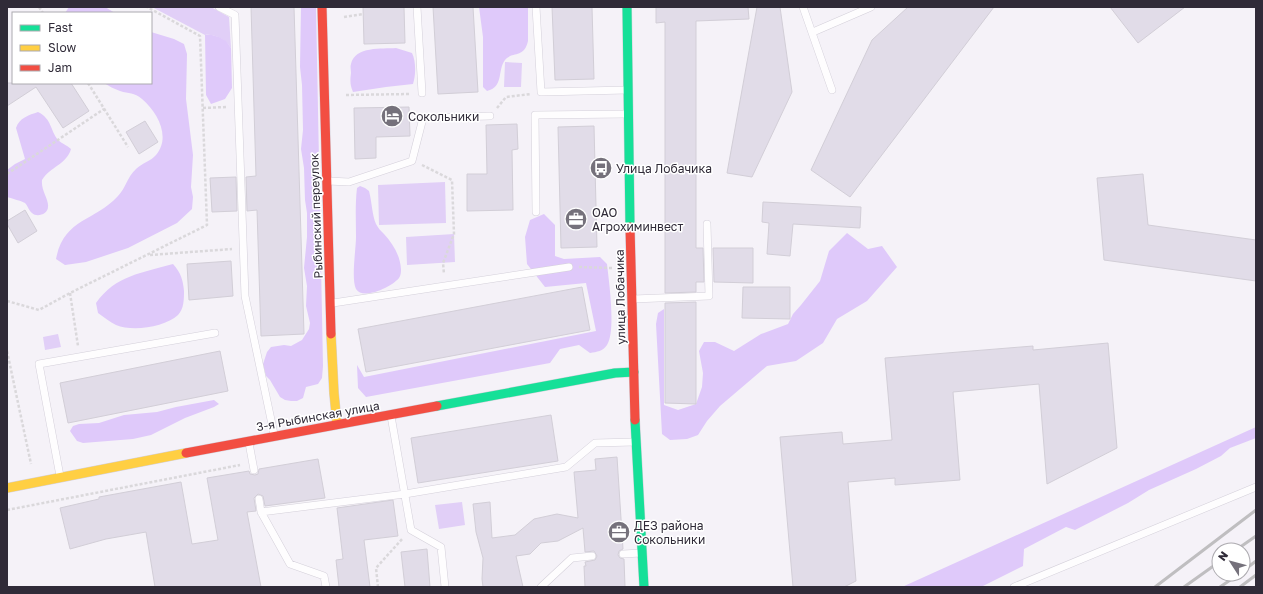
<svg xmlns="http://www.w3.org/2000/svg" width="1263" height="594" font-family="'Golos Text',sans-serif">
  <rect width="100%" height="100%" fill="#f5f2f8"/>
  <path fill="#e1cff7" d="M152,7H211L229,17L231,48C225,39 215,34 205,35Z
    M505,62L522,63L521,87H504Z
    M445,182L446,223L379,225L378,185Z
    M454,234L455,262L407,265L406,237Z
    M58,334L61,347L45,350L43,337Z
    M462,502L465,525L439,529L435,505Z"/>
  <path fill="#dfc9fa" d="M69,7H105L115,13H65Z
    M301,7H316L323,366L322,378L318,384L306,387L303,398L297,401H291L285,400L280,397L270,380L266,376L263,364L267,352L271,347L284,345L291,346L302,340L309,329L310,323L306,306L307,286L304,268L307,237V213L305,200L304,168L301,149L303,130L302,85L300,67Z
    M479,7H528V41C524,59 512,51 505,60C497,71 504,87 487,91L483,87V37Z
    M151,32L174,39L184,44L187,54L186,99L193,155L191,187L193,197L192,209L177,223L128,248L86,262L65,265L56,259C64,218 94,222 118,196C126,188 127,177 136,169C142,163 151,161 156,155C171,137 158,113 142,99C134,92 129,94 120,91C114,89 109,86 104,83H151Z
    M205,35H212L219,37L226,41L231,48L232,88L225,99L211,104L206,95Z
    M396,48L412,53C416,61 416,75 413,84L386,87L353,92C350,85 350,81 351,73C351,70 350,67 351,64C355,46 382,49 396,48Z
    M38,112C52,119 50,130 58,140C62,144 67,145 71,149C67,164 50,167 42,180C41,191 49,199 48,207C48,214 37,218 32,213C29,211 28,206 25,203C19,200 13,199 7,197V170L15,164L25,159L16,128C19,118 29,115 38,112Z
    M360,186L365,188L369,191C372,202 372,215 376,224C378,228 381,231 384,234C393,244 400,255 401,269C401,272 401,275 399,278C393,286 363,301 356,289C351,279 356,249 356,237C356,221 355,205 357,188Z
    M544,214L555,225V256L564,259L600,257L607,264C609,282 616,331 607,345C603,351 597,352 590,353L579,345L560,349L550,363L366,397L358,388L357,365L364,377L596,331L586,283L545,287L527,264L525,237L530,220Z
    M847,233L868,249L882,246L897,267L867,301L837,319L823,343L796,361L767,366L720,406L707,421L698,435L687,439L670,440L662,434L656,324L658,313L664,309V405L678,410L696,404L702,387L703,373L699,351L704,342H715L734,351L761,334L788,324L793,314L801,305L820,281L829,251Z
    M173,264C181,273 183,280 184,291C184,299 184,309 178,315C165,327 133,332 116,325C110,322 104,317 98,313L96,303C116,275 142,273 173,264Z
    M214,400L219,404L214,407L185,418L151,435L133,439L83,443L77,441L70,431L73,426L79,424L99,423L124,415L157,412L176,407Z
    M1256,427V438L1230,448L1221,456L1196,469L1149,490L1128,503L1075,530L1066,527L1024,549L1023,566L981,587H902Z"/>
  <path fill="#e1dce8" stroke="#d2ced7" d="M251,7H294L304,334L261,336L257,210L247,211L246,177L256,176Z
    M363,7H404L405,43L364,44Z
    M433,7H473L478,92L438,94Z
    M552,7H592L594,79L555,80Z
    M656,7H748L749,19L696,21V248H703L704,282H696V292L665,293V22L656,23Z
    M757,7H780L792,92L752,177L727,173Z
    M908,7H994L850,197L811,170L872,40Z
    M1110,7H1185L1138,43Z
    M7,83H71L89,111L63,128L36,87L7,106Z
    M409,107L410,136L376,137V158L355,159L354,108Z
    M145,121L158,142L139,154L126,132Z
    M517,124L518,149L512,150L513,210L467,211V174H487L486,125Z
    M594,126L597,247L561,248L558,127Z
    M1143,174L1148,225L1256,240V281L1104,260L1097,178Z
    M236,177L237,211L212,212L210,178Z
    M763,202L861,207L860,228L793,224L790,256L767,254L769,223L762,222Z
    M25,210L37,231L18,243L7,224V221Z
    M713,248H753V283L714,282Z
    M231,261L233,296L189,300L187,264Z
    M582,287L590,330L366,372L358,329Z
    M743,287H790V319L742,318Z
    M696,302V404L665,403V303Z
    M1108,343L1117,448L1047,484L1039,384L953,392L960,480L895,485V478L848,482L856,581L844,587H793L780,437L842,432L843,444L892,440L885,358L1033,346V350Z
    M220,351L228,391L68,423L60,383Z
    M551,415L558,461L418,483L411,438Z
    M617,457L623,549L619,551L618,555L620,558L624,559L625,587H585L584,566H586L585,562L595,560L597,556L594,551L585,552L583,528L558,541L541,543L530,554L516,556L523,587H483L482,579L483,558L476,532L473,504L490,502L492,538L515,535L534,519L557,514L578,518L574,472L596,470L595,459Z
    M318,459L325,498L265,506L263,496L258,494L254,498L256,511L247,512L261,587H155L146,532L106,539L70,549L60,508L99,499V497L181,482L192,544L218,540L207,478L249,471L250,474L255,475L258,474L259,469Z
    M393,500L398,536L364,540L370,587H339L336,560L343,559L337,508Z
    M427,549L430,587H405L401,552Z"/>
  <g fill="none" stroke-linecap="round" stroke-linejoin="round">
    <g stroke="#d4d0da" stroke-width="8">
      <path id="lane" d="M219,7L235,15L245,296L274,434
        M417,7L422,93
        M536,7L541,92L627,90
        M803,7L832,90
        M813,32L871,7
        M328,181L349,182L412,161L423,118L490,116
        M536,212L535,115L627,114
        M633,299L709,296L707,224
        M333,303L569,267
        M391,416L411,530L441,547L445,587
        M249,443L254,470
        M60,476L39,364L215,333
        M259,499L261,512L290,564L324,576L326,587
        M261,512L405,494L566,467L595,443L634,442
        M623,554L641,553
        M541,587L572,558L592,556
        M1014,587L1256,487"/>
    </g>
    <g stroke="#d4d0da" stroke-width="10">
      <path id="fast" d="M627,7L630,227
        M437,406L615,373L634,372
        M635,420L644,587"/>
    </g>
    <g stroke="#d4d0da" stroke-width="10">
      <path id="slow" d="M331,334L334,393L337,424
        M7,488L186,453"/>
    </g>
    <g stroke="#d4d0da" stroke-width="10">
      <path id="jam" d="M322,7L331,334
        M630,227L635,420
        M186,453L437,406"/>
    </g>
    <path stroke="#dad8db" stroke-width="2.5" stroke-dasharray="3 2" stroke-linecap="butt" d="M39,7L43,13
      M344,17L364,14
      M88,83L128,147
      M346,95L410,94
      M203,108L226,107
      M497,108L506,97L531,94
      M422,165L452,180L454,234L443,263L444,274
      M7,174L104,109
      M150,255L232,249
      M579,267L612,268
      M70,293L78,346
      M7,301L39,310L70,293L207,225L200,36L147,7
      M7,351L31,464
      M7,510L240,465
      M378,587L376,568L403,538"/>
    <use href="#lane" stroke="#fefdfe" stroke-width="7"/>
    <use href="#fast" stroke="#16e098" stroke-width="9"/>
    <use href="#slow" stroke="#ffcf43" stroke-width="9"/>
    <use href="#jam" stroke="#f24e42" stroke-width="9"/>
    <path stroke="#bfbec0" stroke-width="3" d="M1236,550L1256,536
      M1243,571L1256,561
      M1155,587L1256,510
      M1184,587L1219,562
      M1220,587L1239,574
      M1240,587L1256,575"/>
  </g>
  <defs>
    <g id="hotel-disc" transform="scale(1.15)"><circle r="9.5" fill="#75717b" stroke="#fff"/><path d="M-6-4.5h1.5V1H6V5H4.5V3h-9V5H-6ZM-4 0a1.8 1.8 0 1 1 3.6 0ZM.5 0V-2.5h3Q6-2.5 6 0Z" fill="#fff"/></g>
    <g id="bus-disc" transform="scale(1.15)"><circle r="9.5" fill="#75717b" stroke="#fff"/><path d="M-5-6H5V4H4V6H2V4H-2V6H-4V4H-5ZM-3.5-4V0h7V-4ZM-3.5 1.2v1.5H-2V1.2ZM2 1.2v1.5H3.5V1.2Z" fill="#fff"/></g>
    <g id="office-disc" transform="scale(1.15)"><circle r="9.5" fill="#75717b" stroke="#fff"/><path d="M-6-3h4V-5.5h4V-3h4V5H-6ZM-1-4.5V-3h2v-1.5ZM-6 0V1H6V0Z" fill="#fff"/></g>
  </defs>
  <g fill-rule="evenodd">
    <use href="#hotel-disc" x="392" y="116"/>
    <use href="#bus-disc" x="601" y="168"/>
    <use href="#office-disc" x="576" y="219"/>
    <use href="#office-disc" x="619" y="532"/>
  </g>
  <g text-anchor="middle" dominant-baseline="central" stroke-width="3" stroke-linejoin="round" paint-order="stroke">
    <g font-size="12" fill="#302b38" stroke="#fff" text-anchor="start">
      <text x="408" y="116">Сокольники</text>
      <text x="616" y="168">Улица Лобачика</text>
      <text x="592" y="212">ОАО<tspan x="592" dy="14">Агрохиминвест</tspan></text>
      <text x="634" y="525">ДЕЗ района<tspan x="634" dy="14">Сокольники</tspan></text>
    </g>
    <g font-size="12" fill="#302b38" stroke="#fff">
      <text transform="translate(316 216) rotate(-92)">Рыбинский переулок</text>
      <text transform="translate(620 297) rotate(-91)">улица Лобачика</text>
      <text transform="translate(318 416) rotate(-10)">3-я Рыбинская улица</text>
    </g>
  </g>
  <rect width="1263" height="594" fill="none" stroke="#302b38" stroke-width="16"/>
  <rect x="12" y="12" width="140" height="72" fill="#ffffff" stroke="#acaaaf"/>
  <rect x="20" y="25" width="20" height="6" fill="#16e098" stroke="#acaaaf"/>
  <text x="48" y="32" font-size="12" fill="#302b38">Fast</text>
  <rect x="20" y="45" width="20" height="6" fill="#ffcf43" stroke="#acaaaf"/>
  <text x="48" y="52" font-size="12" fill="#302b38">Slow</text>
  <rect x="20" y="65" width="20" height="6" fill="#f24e42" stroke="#acaaaf"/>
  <text x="48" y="72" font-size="12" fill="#302b38">Jam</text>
  <g transform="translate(1231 562) rotate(306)"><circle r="19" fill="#ffffff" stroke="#acaaaf"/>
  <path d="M0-3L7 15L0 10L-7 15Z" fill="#75717b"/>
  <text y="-6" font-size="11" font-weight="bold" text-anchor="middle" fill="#302b38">N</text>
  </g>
</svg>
